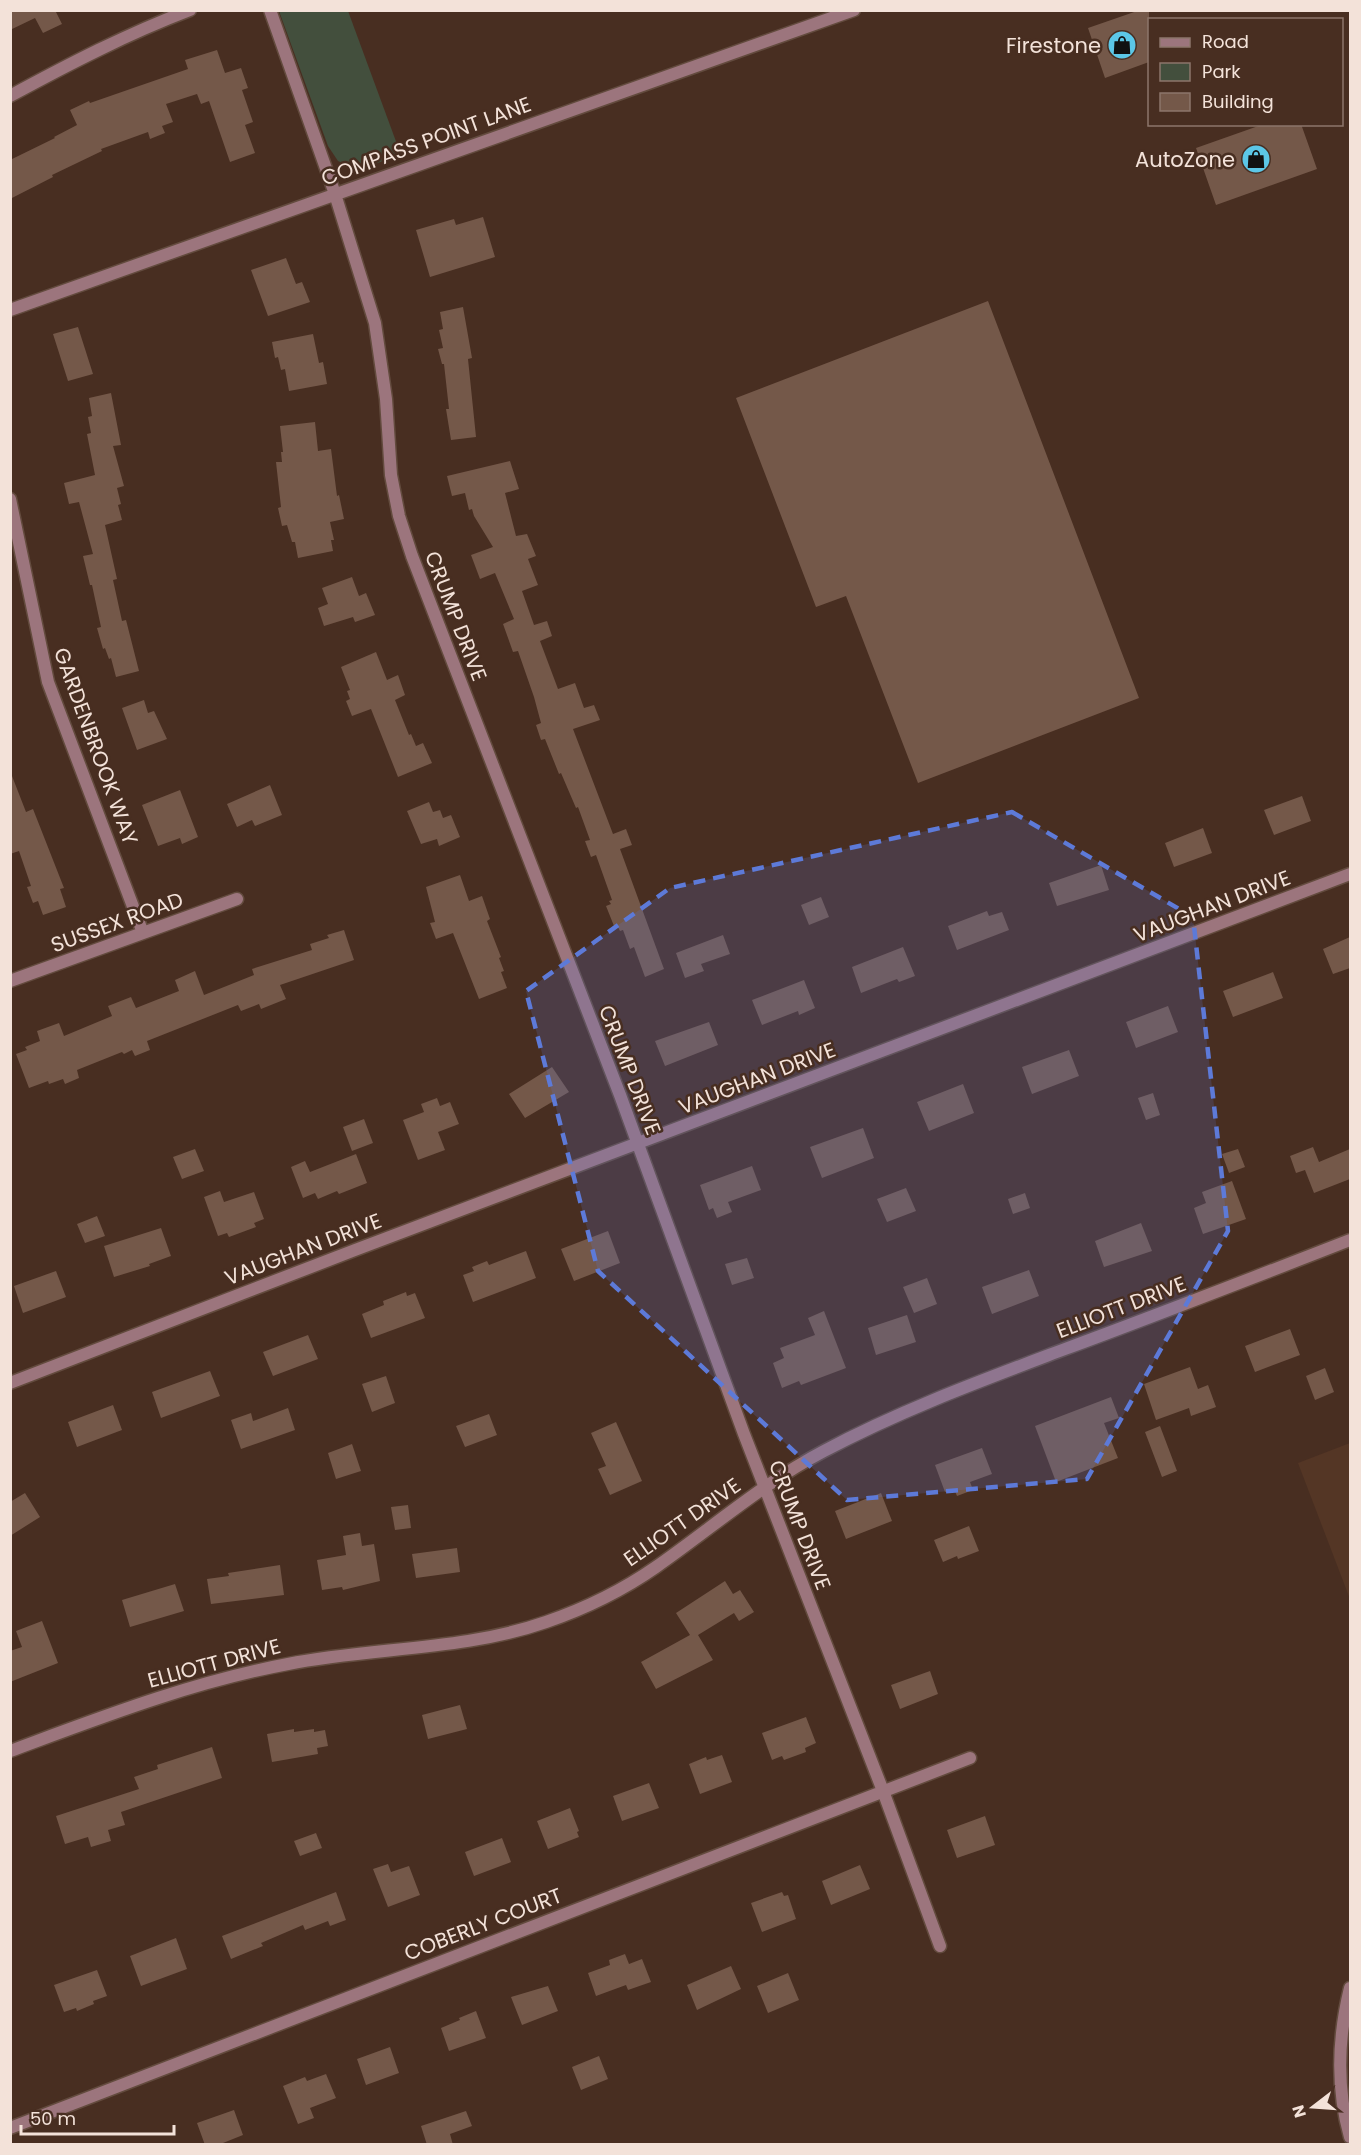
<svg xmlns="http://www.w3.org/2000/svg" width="1361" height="2155" font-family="Poppins,sans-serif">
  <rect width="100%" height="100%" fill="#482e21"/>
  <path fill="#543625" d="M1350,1443V1599L1298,1463Z"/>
  <path fill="#434f3d" d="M279,11H348L401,155L357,170L338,161L328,146Z"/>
  <path fill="#745849" d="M10,10H55L62,24L43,33L35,18L10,30Z
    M1140,10H1149V62L1105,78L1088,28Z
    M217,50L225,73L241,68L248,88L242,90L253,122L245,125L255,153L230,162L209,101L201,104L197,94L166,104L173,122L162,126L165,133L150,139L148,132L101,149L102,151L52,175L53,177L10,199V160L55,138L54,137L77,125L70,110L89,101L90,103L188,69L185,60Z
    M1264,124H1301L1317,169L1216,205L1196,148Z
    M483,217L495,257L430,277L416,230L454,219L456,225Z
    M286,258L296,284L302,282L310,302L268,316L251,270Z
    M988,301L1139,698L918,783L846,596L816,607L736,398Z
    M463,307L472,358L468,359L476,437L451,440L446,409H449L444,364H442L438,349L443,348L439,330L443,329L440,312Z
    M78,327L93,374L68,381L53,334Z
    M313,334L319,363L323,362L327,384L289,391L285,369L281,370L278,357L275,358L272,342Z
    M111,393L121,445L113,446L124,486L117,488L121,504L118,505L122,520L105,525L117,579L113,580L122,621L126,620L139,671L116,677L111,658L109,659L105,648L103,649L97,628L101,627L92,585H90L83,556L93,554L79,502L69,504L64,483L95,475L87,434L91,433L88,417L92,416L89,398Z
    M315,422L318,451L331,449L337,496L339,495L344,519L330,522L334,540H331L333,551L298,558L295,542H292L287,525L282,526L278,508L281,507L276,462H282L281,452H283L280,426Z
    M510,461L519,489L505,493L516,536L527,534L536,556L528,559L538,585L522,591L534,625L547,621L552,636L540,641L558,689L575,683L584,708L594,705L600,720L573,729L613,834L626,829L632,845L620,849L664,969L645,977L634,947L630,949L623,930L620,931L617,925L614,926L606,906L611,904L609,901L612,900L596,855L591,857L585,841L590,840L578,807L576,808L561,773L559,774L545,739L541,740L536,725L541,723L534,697L518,651L513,652L503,624L514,619L495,573L480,579L471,555L493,547L474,516L472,509L469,510L465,493L452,496L447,476Z
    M352,577L359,596L366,593L375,615L355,622L353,617L324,626L318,608L328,604L322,588Z
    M376,652L387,680L398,675L405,695L395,700L409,735L411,734L416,746L423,743L432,763L398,777L371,709L352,716L346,701L350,699L347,691L350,690L341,667Z
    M144,700L148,713L154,711L167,739L137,750L122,708Z
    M10,776H12L26,812L33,809L64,888L60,889L66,907L43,915L38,901L33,903L27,887L31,886L19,851L10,854Z
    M270,785L282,815L255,826L252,820L237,827L227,804Z
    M180,790L198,837L182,844L180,838L158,846L142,805Z
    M1302,796L1311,821L1274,835L1264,810Z
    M429,802L433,812L440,810L443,818L451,815L460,837L439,846L437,839L421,844L407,811Z
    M1203,828L1212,853L1174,867L1165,843Z
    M1101,865L1109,890L1057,906L1049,883Z
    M460,875L469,901L482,896L490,919L487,921L501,957L499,958L504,971L501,972L507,988L479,999L453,933L436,939L430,923L435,922L426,887Z
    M821,897L829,917L809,925L801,905Z
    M987,911L989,916L1002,912L1009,930L957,950L948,926Z
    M344,930L354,960L280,985L286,999L261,1009L259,1004L241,1011L238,1005L147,1041L150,1050L135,1056L132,1050L124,1054L122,1052L77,1070L79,1078L65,1084L63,1079L49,1084L48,1081L29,1088L16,1054L27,1050L25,1047L40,1041L37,1031L59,1023L64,1036L112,1016L108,1006L131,997L136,1008L179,991L175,980L195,971L204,995L254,975L252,969L312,950L310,944L329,938L327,935Z
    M723,935L730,954L701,964L704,971L685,978L676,953Z
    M1350,937V968L1333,974L1323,949Z
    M903,947L915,976L899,982L897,979L861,993L852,967Z
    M1273,972L1283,998L1233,1017L1223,991Z
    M804,980L815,1008L799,1015L798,1011L762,1025L752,1000Z
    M1168,1006L1178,1032L1136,1048L1126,1022Z
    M709,1022L718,1045L665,1066L655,1041Z
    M1069,1050L1079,1076L1032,1094L1022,1067Z
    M552,1067L569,1092L525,1118L509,1094Z
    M963,1084L974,1113L929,1131L917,1102Z
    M1153,1093L1160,1115L1146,1120L1138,1098Z
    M437,1098L440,1106L450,1102L459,1124L438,1132L445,1150L418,1160L403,1120L424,1112L421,1104Z
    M364,1119L373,1143L352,1151L343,1127Z
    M863,1128L874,1158L822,1178L810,1147Z
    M1313,1147L1319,1162L1350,1149V1179L1314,1193L1305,1170L1296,1173L1290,1156Z
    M195,1149L204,1171L182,1179L173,1157Z
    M1238,1149L1245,1167L1229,1173L1222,1154Z
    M356,1154L367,1183L339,1194L337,1191L318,1199L315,1193L303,1198L291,1167L305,1161L310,1172Z
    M752,1166L761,1190L728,1202L732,1212L717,1218L713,1208L709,1210L700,1185Z
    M1232,1181L1246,1219L1203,1234L1194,1208L1206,1203L1202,1192Z
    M906,1188L916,1211L887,1222L877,1199Z
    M220,1191L224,1202L254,1192L264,1219L254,1223L256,1227L229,1237L227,1233L218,1236L204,1197Z
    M1025,1193L1030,1208L1013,1214L1008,1199Z
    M97,1216L105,1236L85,1243L77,1224Z
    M1141,1223L1152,1251L1104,1267L1095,1241Z
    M161,1228L171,1256L149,1264L150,1266L114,1277L104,1246Z
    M608,1231L620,1263L574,1281L561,1249Z
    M526,1251L536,1278L473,1302L463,1275L474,1271L472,1267L487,1261L489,1265Z
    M747,1258L754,1278L732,1285L725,1264Z
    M1029,1270L1039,1296L992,1314L982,1287Z
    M56,1271L66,1297L23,1313L14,1286Z
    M927,1278L937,1304L914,1313L903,1287Z
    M406,1292L407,1296L415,1293L425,1318L371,1338L362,1314L384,1305L383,1301Z
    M824,1311L846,1368L801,1385L799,1381L782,1388L773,1363L784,1358L780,1348L815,1335L808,1318Z
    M907,1315L916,1342L876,1355L868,1328Z
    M1290,1329L1300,1355L1255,1372L1245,1346Z
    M308,1335L318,1359L273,1376L263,1352Z
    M1190,1367L1198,1389L1208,1385L1216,1407L1191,1416L1189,1408L1156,1420L1144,1384Z
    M1325,1368L1334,1392L1315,1400L1306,1376Z
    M210,1371L220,1396L161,1418L152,1392Z
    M386,1376L395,1403L372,1412L362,1384Z
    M1111,1397L1119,1418L1104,1423L1118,1458L1056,1482L1035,1426Z
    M113,1405L122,1430L77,1447L68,1422Z
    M288,1408L295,1430L241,1449L231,1420L251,1413L253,1421Z
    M489,1414L497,1435L465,1447L456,1426Z
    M616,1422L642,1481L610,1495L598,1469L606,1466L591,1433Z
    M1160,1426L1177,1471L1162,1477L1145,1432Z
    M352,1444L361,1471L336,1479L328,1453Z
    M982,1448L992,1474L970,1482L973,1490L957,1496L954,1489L945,1492L935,1465Z
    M25,1493L40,1517L10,1536V1502Z
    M881,1493L892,1521L846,1539L835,1511Z
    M408,1505L411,1528L395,1530L391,1507Z
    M969,1526L979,1551L958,1559L957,1556L943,1562L934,1540Z
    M360,1533L362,1546L374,1544L380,1581L343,1590L342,1587L322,1590L317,1560L346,1555L343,1536Z
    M457,1548L460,1572L416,1578L412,1554Z
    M280,1565L284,1595L211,1604L207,1579L229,1576L228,1573Z
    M725,1581L733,1594L740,1590L754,1612L739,1621L734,1613L698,1635L713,1660L656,1689L641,1662L690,1635L676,1613Z
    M175,1584L184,1611L130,1627L122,1600Z
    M42,1621L58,1663L10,1682V1651L22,1647L16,1631Z
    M930,1671L938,1694L900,1709L891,1685Z
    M460,1705L467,1729L428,1739L422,1715Z
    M806,1717L816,1743L805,1748L806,1752L784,1760L782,1756L772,1760L762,1733Z
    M294,1729V1732L314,1729V1732L325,1730L328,1746L317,1748L318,1754L272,1762L267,1734Z
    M212,1747L222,1778L121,1812L125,1825L108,1830L111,1841L91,1847L88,1837L65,1844L56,1816L139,1789L134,1777L158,1769L157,1765Z
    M722,1755L732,1782L700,1794L689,1764L706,1757L707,1760Z
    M649,1783L659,1808L622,1821L613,1796Z
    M570,1808L579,1831L577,1832L579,1837L548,1849L537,1821Z
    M985,1816L995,1845L957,1858L947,1830Z
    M316,1833L322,1848L300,1856L294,1841Z
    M502,1838L511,1862L474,1876L465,1852Z
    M388,1864L391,1872L409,1866L420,1895L388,1907L373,1869Z
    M860,1865L870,1889L831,1905L822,1881Z
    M336,1892L346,1920L330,1926L328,1921L305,1930L303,1925L261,1943L263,1946L231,1959L222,1936Z
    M782,1892L784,1896L788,1895L796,1919L762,1932L751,1903Z
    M176,1938L187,1969L141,1986L130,1956Z
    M625,1954L629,1964L642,1959L651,1982L628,1990L626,1985L596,1996L588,1973L610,1965L609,1960Z
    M731,1966L741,1989L697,2010L687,1985Z
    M97,1970L107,1996L93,2001L94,2004L77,2011L76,2008L64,2012L54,1985Z
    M788,1973L799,2000L768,2013L757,1986Z
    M548,1986L558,2011L522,2025L511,1997Z
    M476,2011L486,2038L449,2051L441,2028L460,2020L459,2018Z
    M390,2047L399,2073L366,2085L357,2059Z
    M599,2056L608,2079L581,2090L572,2067Z
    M326,2074L336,2098L310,2108L314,2118L298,2124L283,2086L305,2077L307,2081Z
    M234,2110L243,2135L218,2145H205L197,2123Z
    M466,2111L472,2126L450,2134L453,2145H427L421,2126Z"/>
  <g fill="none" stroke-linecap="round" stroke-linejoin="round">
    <g stroke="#634b3e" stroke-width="15">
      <path id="street" d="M270,10L335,194L375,323L386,399L391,475L399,516L412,556L620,1095L744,1434L883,1791L940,1946
        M10,96C69,64 127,34 190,10
        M10,310L854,10
        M10,499L48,682L143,933
        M10,981L237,899
        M10,1383L355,1250L1350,874
        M10,1751C102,1717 192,1682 288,1664C374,1647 463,1651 546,1622C584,1609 623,1590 656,1567C712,1528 763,1483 824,1451C901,1410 983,1380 1065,1349C1160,1314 1255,1277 1350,1240
        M1350,1988C1338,2037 1336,2088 1350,2137
        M10,2128L970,1758"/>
    </g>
    <use href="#street" stroke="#9c757d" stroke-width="12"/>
  </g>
  <path fill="#5d7ad8" fill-opacity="0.2" stroke="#5d7ad8" stroke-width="4.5" stroke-dasharray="12 8" stroke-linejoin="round" d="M1012,812L1193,917L1228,1231L1087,1479L847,1500L598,1271L526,991L670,888Z"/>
  <defs>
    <g id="shop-disc" transform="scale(1.5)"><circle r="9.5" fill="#5cc7e7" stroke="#482e21"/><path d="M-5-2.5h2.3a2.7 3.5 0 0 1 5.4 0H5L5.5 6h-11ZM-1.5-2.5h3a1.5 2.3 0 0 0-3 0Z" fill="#111"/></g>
  </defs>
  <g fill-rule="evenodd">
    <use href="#shop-disc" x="1122" y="45"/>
    <use href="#shop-disc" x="1256" y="159"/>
  </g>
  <g text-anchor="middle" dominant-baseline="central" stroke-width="5" stroke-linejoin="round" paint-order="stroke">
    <g font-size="21" fill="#f3e2d9" stroke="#482e21" text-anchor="end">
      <text x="1101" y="45">Firestone</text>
      <text x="1235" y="159">AutoZone</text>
    </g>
    <g font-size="21" fill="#f3e2d9" stroke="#482e21">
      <text transform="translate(426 141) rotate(-20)">COMPASS POINT LANE</text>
      <text transform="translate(456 616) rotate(69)">CRUMP DRIVE</text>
      <text transform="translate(96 746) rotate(70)">GARDENBROOK WAY</text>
      <text transform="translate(1212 906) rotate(-21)">VAUGHAN DRIVE</text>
      <text transform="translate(117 922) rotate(-20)">SUSSEX ROAD</text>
      <text transform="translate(630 1070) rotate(69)">CRUMP DRIVE</text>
      <text transform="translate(757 1078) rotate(-21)">VAUGHAN DRIVE</text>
      <text transform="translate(303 1249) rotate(-21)">VAUGHAN DRIVE</text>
      <text transform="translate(1121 1307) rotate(-21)">ELLIOTT DRIVE</text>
      <text transform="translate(682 1522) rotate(-35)">ELLIOTT DRIVE</text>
      <text transform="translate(800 1525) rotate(69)">CRUMP DRIVE</text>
      <text transform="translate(214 1663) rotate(-15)">ELLIOTT DRIVE</text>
      <text transform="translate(483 1924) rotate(-21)">COBERLY COURT</text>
    </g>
  </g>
  <rect width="1361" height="2155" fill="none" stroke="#f3e2d9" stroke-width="24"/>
  <rect x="1148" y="18" width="195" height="108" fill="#482e21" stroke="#8c766b" stroke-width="1.5"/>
  <rect x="1160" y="38" width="30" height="9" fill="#9c757d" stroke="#8c766b" stroke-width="1.5"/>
  <text x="1202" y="48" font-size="18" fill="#f3e2d9">Road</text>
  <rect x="1160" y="63" width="30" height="18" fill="#434f3d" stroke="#8c766b" stroke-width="1.5"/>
  <text x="1202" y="78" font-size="18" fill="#f3e2d9">Park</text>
  <rect x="1160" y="93" width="30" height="18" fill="#745849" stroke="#8c766b" stroke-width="1.5"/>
  <text x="1202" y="108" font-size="18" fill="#f3e2d9">Building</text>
  <g transform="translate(1313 2107) rotate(253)" stroke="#482e21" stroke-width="4.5" paint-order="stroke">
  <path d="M0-4.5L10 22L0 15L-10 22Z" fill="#f3e2d9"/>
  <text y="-9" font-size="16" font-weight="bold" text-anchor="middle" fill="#f3e2d9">N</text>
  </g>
  <path d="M21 2125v9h153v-9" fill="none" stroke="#f3e2d9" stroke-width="3"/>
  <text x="30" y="2125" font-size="18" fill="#f3e2d9" stroke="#482e21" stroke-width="4.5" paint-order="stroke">50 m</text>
</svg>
